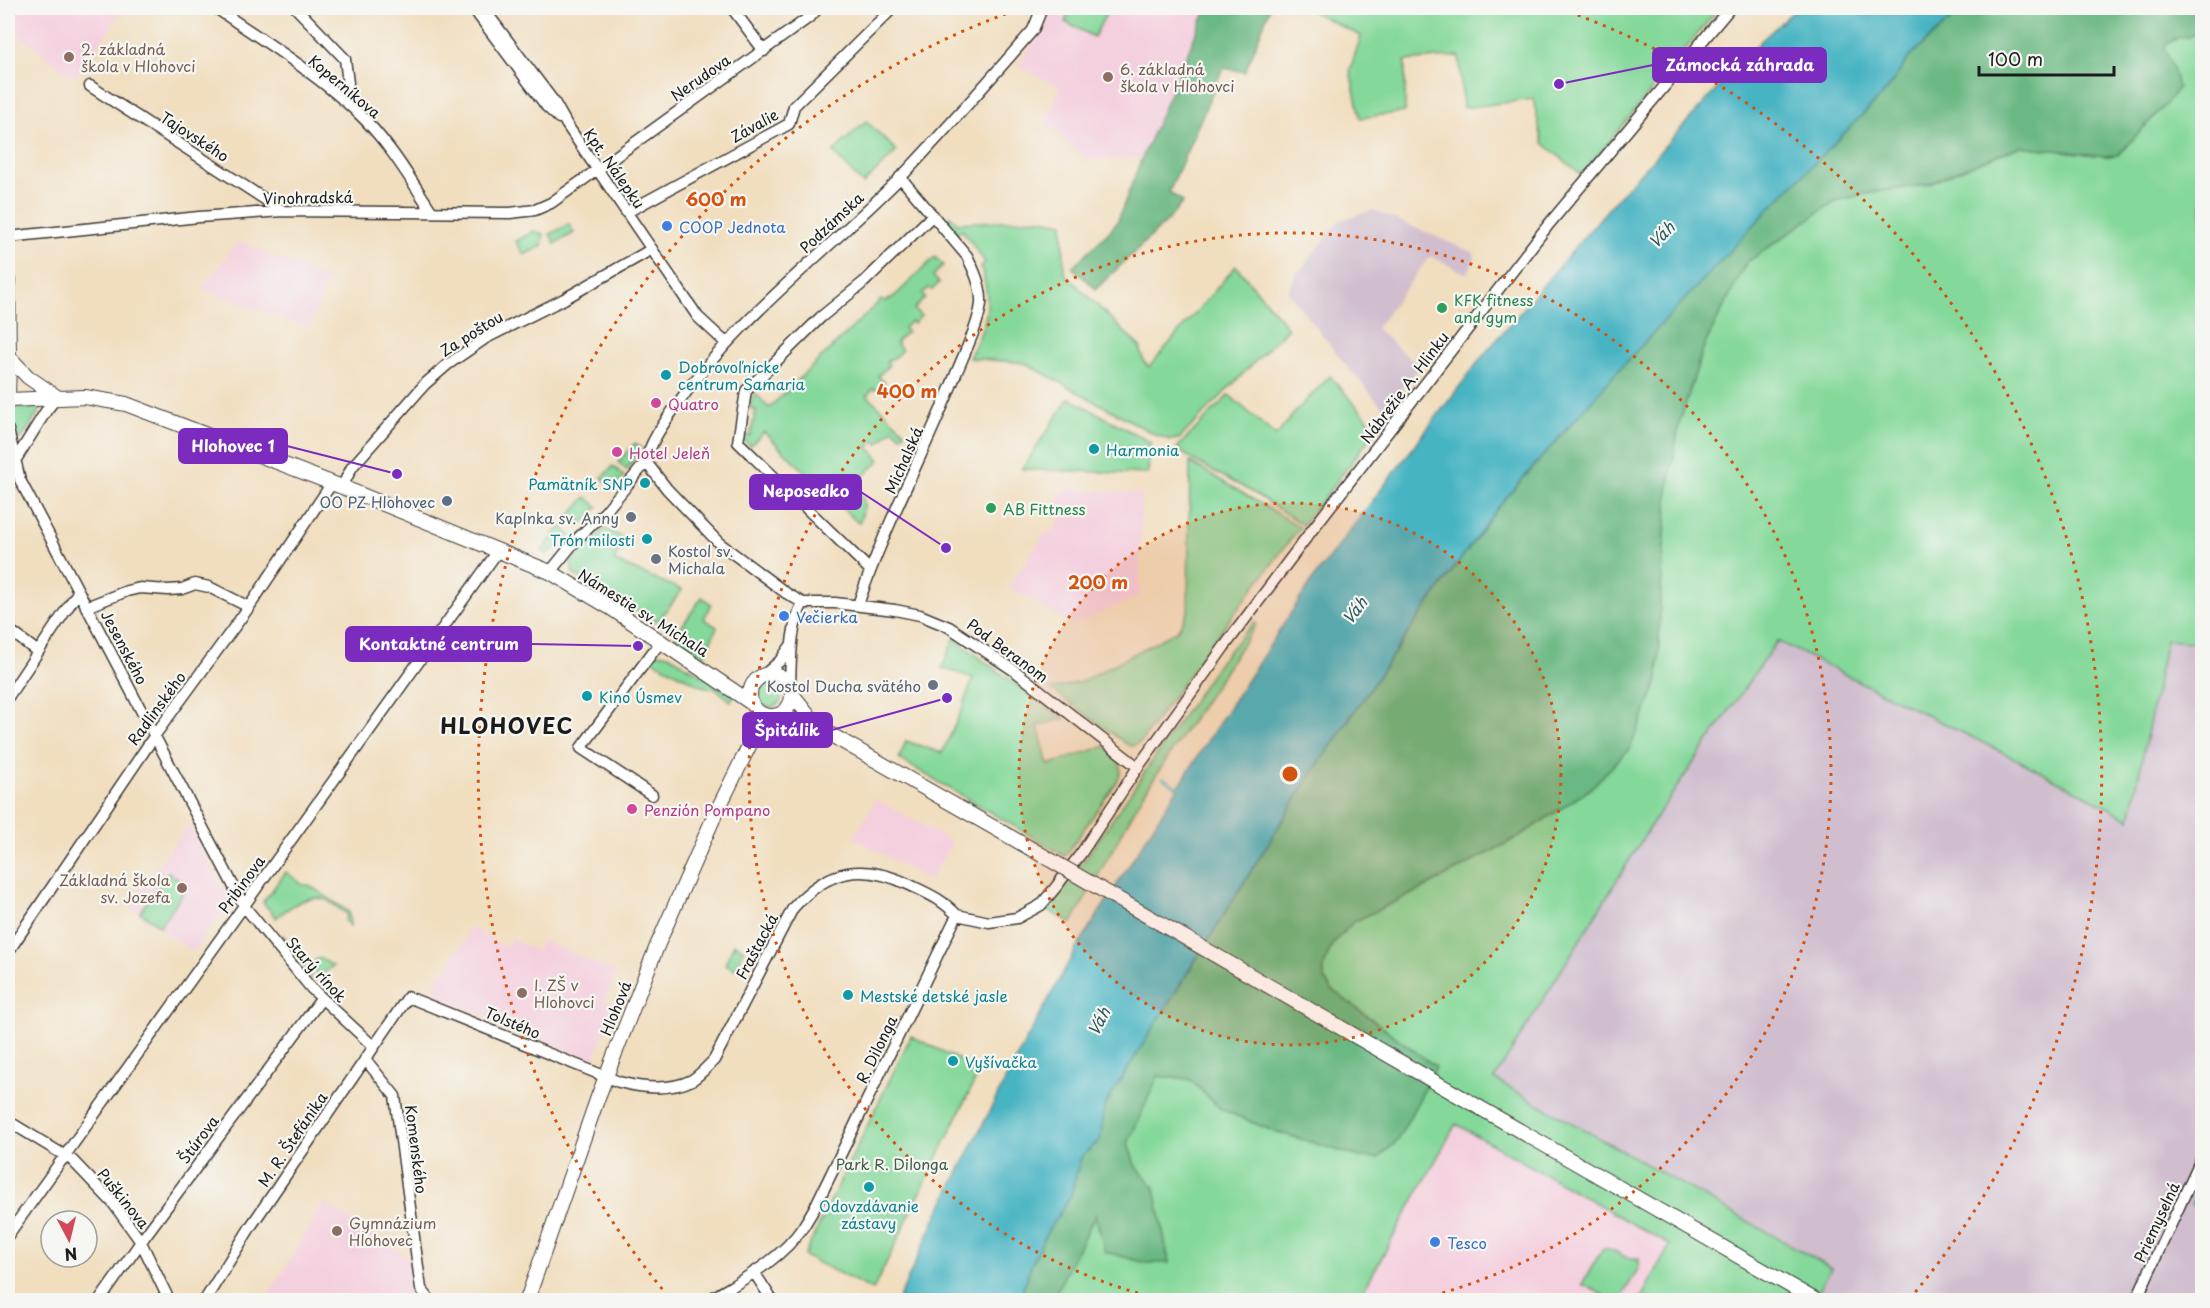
<svg xmlns="http://www.w3.org/2000/svg" width="2210" height="1308" font-family="'Playpen Sans',sans-serif">
  <rect width="100%" height="100%" fill="#f6f6f2"/>
  <filter id="ink" filterUnits="userSpaceOnUse"><feTurbulence type="fractalNoise" baseFrequency=".0167" numOctaves="2"/><feDisplacementMap in="SourceGraphic" scale="12" xChannelSelector="R" yChannelSelector="G"/><feConvolveMatrix kernelMatrix="1 2 1 2 8 2 1 2 1" color-interpolation-filters="sRGB"/></filter>
  <filter id="wash" filterUnits="userSpaceOnUse"><feTurbulence type="fractalNoise" baseFrequency=".008" numOctaves="4" result="noise"/><feDisplacementMap in="SourceGraphic" scale="24" xChannelSelector="R" yChannelSelector="G"/><feGaussianBlur stdDeviation="1.35" result="paint"/><feColorMatrix in="noise" values="0 0 0 0 0 0 0 0 0 0 0 0 0 0 0 0 0 1.4 0 .05"/><feComposite in="paint" operator="in"/></filter>
  <g filter="url(#wash)">
    <rect width="100%" height="100%" fill="#f1debf"/>
    <path fill="#f4cfde" d="M8,8H124L75,78L15,33L8,37Z
      M1051,8H1207L1142,158L1086,160L1046,122L1060,88L1018,66L1048,17Z
      M238,241L328,280L308,328L202,289Z
      M1065,489L1141,493L1140,595L1074,625L1008,587L1047,531L1052,533L1062,516L1053,510Z
      M876,799L952,842L930,881L854,838Z
      M189,824L230,901L193,952L128,906Z
      M472,927L506,948L511,939L537,951L542,940L616,972L605,1000L616,1005L593,1061L436,996L434,982L448,966Z
      M1456,1124L1671,1245L1640,1300H1358Z
      M324,1202L411,1260L416,1292L413,1300H266Z"/>
    <path fill="#d0bdce" d="M1374,210L1474,253L1475,258L1467,274L1430,256L1376,328L1419,367L1384,409L1345,364L1288,292L1294,278L1340,220Z
      M2166,639L2202,643V1181L2191,1205L2202,1211V1300H1814L1831,1269L1494,1080L1653,822L1777,641L2022,762L2130,818Z"/>
    <path fill="#84d89a" stroke="#507a5b" stroke-width="1.5" d="M1072,8H1109L1094,37L1065,22Z
      M1305,8H1719L1582,175L1543,143L1533,99L1463,108L1459,56L1405,61V112L1360,118L1350,70L1361,36Z
      M2202,34V103L2197,110L2202,113V643L2166,640L2130,819L2022,762L1777,641L1653,822L1494,1079L1831,1268L1814,1300H1640L1670,1245L1456,1124L1358,1300H1052L1095,1214L1169,1263L1155,1188L1135,1165L1128,1143L1158,1076L1189,1079L1221,1109L1268,1129L1360,1157H1380L1397,1141L1436,1067L1331,989L1324,979V966L1331,946L1353,922L1420,890L1518,837L1589,790L1630,748L1658,680L1660,604L1668,491L1679,424L1704,346L1746,263L1835,201L1870,193L1929,184L1957,171L2021,146L2105,156L2118,155L2173,68L2164,49L2166,44L2179,37Z
      M866,121L897,151L863,184L833,152Z
      M950,216L958,223L1041,219L1063,223L1064,273L1140,347L1144,362L1149,367L1236,266L1288,328L1179,439L1171,440L1156,435L1025,363L969,358C987,321 993,308 981,267L985,262L962,230L958,233L947,221Z
      M569,224L574,233L555,244L550,234Z
      M534,231L544,234L542,246L524,255L516,241Z
      M935,257L943,265L933,276L939,283L932,290L929,288L922,294L925,298L914,309L921,316L913,324L911,321L904,328L907,332L896,342L902,350L895,357L886,362L889,365L878,376L885,383L877,390L874,388L867,395L905,432L901,436L893,429L878,444L874,440L868,447L880,460L861,478L857,475L850,481C866,500 867,501 859,524L764,432L750,446L743,439V435L750,436L756,410L749,408L755,393L769,408L881,300L885,302L896,295Z
      M1330,376L1377,429L1303,525L1252,492L1191,459L1177,448L1229,395L1276,436L1296,411Z
      M1069,398L1150,442L1148,474L1022,469Z
      M42,407L22,438H17L10,414L16,408Z
      M635,443L641,448L627,470L618,462Z
      M1190,462L1300,527L1214,640L1141,742L1132,746L1128,745L1051,689L1081,682L1177,631L1188,612Z
      M613,466L624,476L614,488L602,478Z
      M586,497L598,507L579,527L568,518Z
      M561,526L571,536L547,554L542,551Z
      M605,529L624,538L614,561L682,590L659,620L654,621L573,574L571,563L581,550Z
      M702,597L711,604L704,619L717,627L704,656L675,636Z
      M1254,622L1256,624L1143,795L1071,924L1045,908L1086,858L1221,660Z
      M954,639L1064,719L1038,726L1048,765L1105,746C1118,757 1126,765 1117,782L1065,856L899,759L906,741L942,753L963,707L973,678L942,668Z
      M658,653L669,655L734,695L731,701L716,689L701,686L652,660Z
      M758 695a12 12 0 1 1 24 0a12 12 0 1 1-24 0Z
      M168,872L188,886L160,926L140,912Z
      M286,872L303,885H309L349,912L350,926L345,921L347,914C340,910 333,903 326,900C308,893 289,907 276,918L263,902Z
      M283,935L288,942L308,959L311,978L281,942Z
      M734,944L744,949L735,969L725,964Z
      M321,958L333,966L316,978L315,960Z
      M911,1036L980,1070L873,1290L804,1256Z
      M2202,1181V1211L2191,1205Z
      M1603,1248C1616,1248 1626,1262 1639,1259V1267L1620,1300H1613L1582,1284Z"/>
    <path fill="#6bb882" stroke="#446a4f" stroke-width="1.5" d="M1207,8H1270L1245,72L1223,68L1169,192L1183,202L1170,218L1096,289L1072,267L1108,233L1117,222L1142,158Z
      M1964,8H2202V34L2179,37L2166,44L2164,48L2173,68L2178,88L2167,103L2118,155L2105,156L2021,146L1957,171L1929,184L1870,193L1835,201L1746,263L1704,346L1679,424L1668,491L1660,604L1658,680L1630,748L1589,790L1518,837L1420,890L1353,922L1331,946L1324,966V979L1331,989L1436,1067L1397,1141L1378,1158L1360,1157L1268,1129L1221,1109L1189,1079L1158,1076L1128,1143L1135,1165L1155,1188L1169,1263H1146L1105,1252L1095,1215L1052,1300H1020L1031,1265L1047,1232L1070,1197L1081,1157L1100,1140L1105,1105L1311,775L1414,624L1499,506L1615,374L1770,208L1886,91L1911,55Z"/>
    <path fill="#47b4c2" stroke="#32686f" stroke-width="1.5" d="M1797,8H1964L1911,55L1886,91L1770,208L1615,374L1499,506L1414,624L1311,775L1105,1105L1100,1140L1081,1157L1070,1197L1047,1232L1031,1265L1020,1300H898L939,1211L1018,1055L1075,951L1208,740L1313,579L1482,357L1619,196L1762,40Z"/>
    <g fill="none" stroke-linecap="round" stroke-linejoin="round">
      <path stroke="#47b4c2" stroke-width="3" d="M1163,778L1177,787"/>
    </g>
  </g>
  <g filter="url(#ink)">
    <g fill="none" stroke-linecap="round" stroke-linejoin="round">
      <g stroke="#3c3934" stroke-width="13">
        <path id="minor" d="M216,8C263,41 315,72 357,112C388,141 409,177 432,212
          M296,8L345,59L348,83L343,100
          M473,8L547,107L559,118
          M483,8L554,102L567,125L698,317L726,343
          M732,8L764,51
          M90,86L283,211
          M627,212L789,124L794,106L893,8
          M8,237L199,217L283,211L510,213L535,210L551,203L811,16L818,8
          M8,430L20,480L244,906L311,988L374,1047
          M646,462L667,489L719,543L786,593L803,603H835L895,610L920,615L949,627L1015,671L1138,767
          M8,472L46,411L57,397
          M342,487L352,467L425,384L447,365L486,338L564,299L652,249
          M870,570L738,442L746,391L821,317L864,282L933,215
          M550,572L576,540L605,512L646,462C649,443 665,422 676,406C738,317 826,253 902,176C947,129 990,79 1033,30L1042,8
          M858,605C883,530 921,459 951,386C960,362 978,328 981,304C982,287 974,270 967,256L900,177
          M86,607L127,591L140,588L168,590L182,589L195,584L209,587L249,607
          M8,629L38,652
          M765,674L780,661L792,644
          M790,686C791,659 790,626 803,603
          M8,697L78,592
          M652,795L581,748L661,641
          M8,952L155,735L249,607L332,483
          M365,1059L395,1096L421,1289L430,1300
          M8,1121L72,1160L113,1203L141,1242L169,1300
          M8,1235L498,551
          M754,1272L772,1300
          M100,1300L145,1236L322,998
          M205,1300L251,1226L408,997L619,1082C642,1088 670,1091 692,1080C700,1075 707,1067 714,1060L793,908C828,868 863,863 910,885C931,895 941,899 957,915
          M709,1300C742,1280 781,1260 803,1227C808,1219 813,1211 817,1203L957,915L989,922L1017,918L1041,905L1056,887L1082,852L1138,767L1224,647L1312,530L1549,224L1730,8
          M2136,1300L2202,1157"/>
      </g>
      <g stroke="#3c3934" stroke-width="16">
        <path id="major" d="M8,280L9,357L8,398
          M9,357L28,377L57,397
          M8,400L85,397L126,404L342,487L511,556L550,572L611,608L750,702
          M750 695a21 21 0 1 1 42 0a21 21 0 1 1-42 0Z
          M792,694L819,728
          M778,715L819,728L1028,847
          M1454,1093L1815,1300
          M527,1300L598,1097L657,946L713,819L754,736L770,716"/>
      </g>
      <use href="#minor" stroke="#fff" stroke-width="10"/>
      <use href="#major" stroke="#fff" stroke-width="14"/>
      <g stroke="#3c3934" stroke-width="16" stroke-linecap="butt">
        <path id="major-bridge" d="M1028,847L1454,1093"/>
      </g>
      <use href="#major-bridge" stroke="#fff" stroke-width="14"/>
    </g>
  </g>
  <circle cx="1290" cy="774" r="271" fill="#d4530e" fill-opacity=".12"/>
  <g fill="none" stroke="#d4530e" stroke-width="3" stroke-dasharray="3 6">
    <circle cx="1290" cy="774" r="271"/>
    <path d="M1164 1300A541 541 0 1 1 1416 1300"/>
    <path d="M668 1296A812 812 0 0 1 1019 9M1561 9A812 812 0 0 1 1912 1296"/>
  </g>
  <g fill="#8d6e63" stroke="#f6f6f2" stroke-width="2">
    <circle cx="69" cy="57" r="6"/>
    <circle cx="1108" cy="77" r="6"/>
    <circle cx="182" cy="888" r="6"/>
    <circle cx="522" cy="993" r="6"/>
    <circle cx="337" cy="1231" r="6"/>
  </g>
  <g fill="#3f7fe0" stroke="#f6f6f2" stroke-width="2">
    <circle cx="667" cy="226" r="6"/>
    <circle cx="784" cy="616" r="6"/>
    <circle cx="1435" cy="1242" r="6"/>
  </g>
  <g fill="#2e9e5b" stroke="#f6f6f2" stroke-width="2">
    <circle cx="1442" cy="308" r="6"/>
    <circle cx="991" cy="508" r="6"/>
  </g>
  <g fill="#0f9aa8" stroke="#f6f6f2" stroke-width="2">
    <circle cx="666" cy="375" r="6"/>
    <circle cx="1094" cy="449" r="6"/>
    <circle cx="645" cy="483" r="6"/>
    <circle cx="647" cy="539" r="6"/>
    <circle cx="587" cy="696" r="6"/>
    <circle cx="848" cy="995" r="6"/>
    <circle cx="953" cy="1061" r="6"/>
    <circle cx="869" cy="1187" r="6"/>
  </g>
  <g fill="#d1479c" stroke="#f6f6f2" stroke-width="2">
    <circle cx="656" cy="403" r="6"/>
    <circle cx="617" cy="452" r="6"/>
    <circle cx="632" cy="809" r="6"/>
  </g>
  <circle fill="#5c6f8a" stroke="#f6f6f2" stroke-width="2" cx="447" cy="501" r="6"/>
  <g fill="#6b7280" stroke="#f6f6f2" stroke-width="2">
    <circle cx="631" cy="517" r="6"/>
    <circle cx="656" cy="559" r="6"/>
    <circle cx="933" cy="685" r="6"/>
  </g>
  <g text-anchor="middle" dominant-baseline="central" stroke-width="4.5" stroke-linejoin="round" paint-order="stroke">
    <g font-size="15" fill="#785e54" stroke="#f6f6f2" text-anchor="start">
      <text x="81" y="48">2. základná<tspan x="81" dy="17">škola v Hlohovci</tspan></text>
      <text x="1120" y="68">6. základná<tspan x="1120" dy="17">škola v Hlohovci</tspan></text>
      <text x="170" y="879" text-anchor="end">Základná škola<tspan x="170" dy="17">sv. Jozefa</tspan></text>
      <text x="534" y="984">I. ZŠ v<tspan x="534" dy="17">Hlohovci</tspan></text>
      <text x="349" y="1222">Gymnázium<tspan x="349" dy="17">Hlohovec</tspan></text>
    </g>
    <g font-size="15" fill="#1c1c1c" stroke="#f6f6f2">
      <text transform="translate(700 77) rotate(-35)">Nerudova</text>
      <text transform="translate(345 86) rotate(40)">Koperníkova</text>
      <text transform="translate(754 125) rotate(-29)">Závalie</text>
      <text transform="translate(195 136) rotate(33)">Tajovského</text>
      <text transform="translate(615 168) rotate(55)">Kpt. Nálepku</text>
      <text transform="translate(308 197) rotate(-1)">Vinohradská</text>
      <text transform="translate(831 222) rotate(-43)">Podzámska</text>
      <text transform="translate(471 333) rotate(-32)">Za poštou</text>
      <text transform="translate(1404 387) rotate(-53)">Nábrežie A. Hlinku</text>
      <text transform="translate(903 460) rotate(-66)">Michalská</text>
      <text transform="translate(644 612) rotate(32)">Námestie sv. Michala</text>
      <text transform="translate(125 647) rotate(62)">Jesenského</text>
      <text transform="translate(1008 650) rotate(36)">Pod Beranom</text>
      <text transform="translate(156 708) rotate(-54)">Radlinského</text>
      <text transform="translate(241 884) rotate(-54)">Pribinova</text>
      <text transform="translate(756 946) rotate(-62)">Fraštacká</text>
      <text transform="translate(317 969) rotate(48)">Starý rínok</text>
      <text transform="translate(615 1008) rotate(-68)">Hlohová</text>
      <text transform="translate(513 1022) rotate(23)">Tolstého</text>
      <text transform="translate(876 1049) rotate(-64)">R. Dilonga</text>
      <text transform="translate(198 1139) rotate(-53)">Štúrova</text>
      <text transform="translate(292 1139) rotate(-56)">M. R. Štefánika</text>
      <text transform="translate(417 1149) rotate(83)">Komenského</text>
      <text transform="translate(124 1198) rotate(51)">Puškinova</text>
      <text transform="translate(2156 1222) rotate(-65)">Priemyselná</text>
    </g>
    <g font-size="15" fill="#366cbe" stroke="#f6f6f2" text-anchor="start">
      <text x="679" y="226">COOP Jednota</text>
      <text x="796" y="616">Večierka</text>
      <text x="1447" y="1242">Tesco</text>
    </g>
    <g font-size="15" fill="#27864d" stroke="#f6f6f2" text-anchor="start">
      <text x="1454" y="299">KFK fitness<tspan x="1454" dy="17">and gym</tspan></text>
      <text x="1003" y="508">AB Fittness</text>
    </g>
    <g font-size="15" fill="#0d838f" stroke="#f6f6f2" text-anchor="start">
      <text x="678" y="366">Dobrovoľnícke<tspan x="678" dy="17">centrum Samaria</tspan></text>
      <text x="1106" y="449">Harmonia</text>
      <text x="633" y="483" text-anchor="end">Pamätník SNP</text>
      <text x="635" y="539" text-anchor="end">Trón milosti</text>
      <text x="599" y="696">Kino Úsmev</text>
      <text x="860" y="995">Mestské detské jasle</text>
      <text x="965" y="1061">Vyšívačka</text>
      <text x="869" y="1205" text-anchor="middle">Odovzdávanie<tspan x="869" dy="17">zástavy</tspan></text>
    </g>
    <g font-size="15" fill="#b23c85" stroke="#f6f6f2" text-anchor="start">
      <text x="668" y="403">Quatro</text>
      <text x="629" y="452">Hotel Jeleň</text>
      <text x="644" y="809">Penzión Pompano</text>
    </g>
    <g font-size="15" fill="#4e5e75" stroke="#f6f6f2" text-anchor="end">
      <text x="435" y="501">OO PZ Hlohovec</text>
    </g>
    <g font-size="15" fill="#5b616d" stroke="#f6f6f2" text-anchor="end">
      <text x="619" y="517">Kaplnka sv. Anny</text>
      <text x="668" y="550" text-anchor="start">Kostol sv.<tspan x="668" dy="17">Michala</tspan></text>
      <text x="921" y="685">Kostol Ducha svätého</text>
    </g>
    <g font-size="15" fill="#405e48" stroke="#f6f6f2">
      <text x="892" y="1163">Park R. Dilonga</text>
    </g>
    <g font-size="16" font-style="italic" fill="#2d595e" stroke="#f6f6f2">
      <text transform="translate(1661 234) rotate(-46)">Váh</text>
      <text transform="translate(1354 610) rotate(-52)">Váh</text>
      <text transform="translate(1098 1021) rotate(-62)">Váh</text>
    </g>
    <g font-size="21" font-weight="bold" letter-spacing="1.5" fill="#1c1c1c" stroke="#f6f6f2">
      <text x="507" y="725">HLOHOVEC</text>
    </g>
  </g>
  <circle cx="1290" cy="774" r="9" fill="#d4530e" stroke="#f6f6f2" stroke-width="3"/>
  <g font-size="18" text-anchor="middle" font-weight="bold" fill="#d4530e" stroke="#f6f6f2" stroke-width="4.5" stroke-linejoin="round" paint-order="stroke">
    <text x="716" y="206">600 m</text>
    <text x="907" y="398">400 m</text>
    <text x="1098" y="589">200 m</text>
  </g>
  <path fill="none" stroke="#7b2cbf" stroke-width="2" d="M1559 84L1653 65M397 474L287 446M946 548L861 492M638 646L531 644M947 698L832 730"/>
  <g fill="#7b2cbf" stroke="#f6f6f2" stroke-width="2">
    <circle cx="1559" cy="84" r="6"/>
    <circle cx="397" cy="474" r="6"/>
    <circle cx="946" cy="548" r="6"/>
    <circle cx="638" cy="646" r="6"/>
    <circle cx="947" cy="698" r="6"/>
  </g>
  <g fill="#7b2cbf" stroke="#7b2cbf" stroke-width="2">
    <rect x="1653" y="48" width="173" height="34" rx="6"/>
    <rect x="179" y="429" width="108" height="34" rx="6"/>
    <rect x="750" y="475" width="111" height="34" rx="6"/>
    <rect x="346" y="627" width="185" height="34" rx="6"/>
    <rect x="743" y="713" width="89" height="34" rx="6"/>
  </g>
  <g font-size="16" text-anchor="middle" font-weight="bold" fill="#fff">
    <text x="1740" y="71">Zámocká záhrada</text>
    <text x="233" y="452">Hlohovec 1</text>
    <text x="806" y="497">Neposedko</text>
    <text x="439" y="650">Kontaktné centrum</text>
    <text x="787" y="736">Špitálik</text>
  </g>
  <rect width="2210" height="1308" fill="none" stroke="#f6f6f2" stroke-width="30"/>
  <g transform="translate(69 1239) rotate(173)"><circle r="28" fill="#f6f6f2" stroke="#9f9f9c" stroke-width="1.5"/>
  <path d="M0-4.5L10 22L0 15L-10 22Z" fill="#d1495b"/>
  <text y="-9" font-size="16" font-weight="bold" text-anchor="middle" fill="#1c1c1c">N</text>
  </g>
  <path d="M1979 66v9h135v-9" fill="none" stroke="#1c1c1c" stroke-width="3"/>
  <text x="1988" y="66" font-size="18" fill="#1c1c1c" stroke="#f6f6f2" stroke-width="4.5" paint-order="stroke">100 m</text>
</svg>
